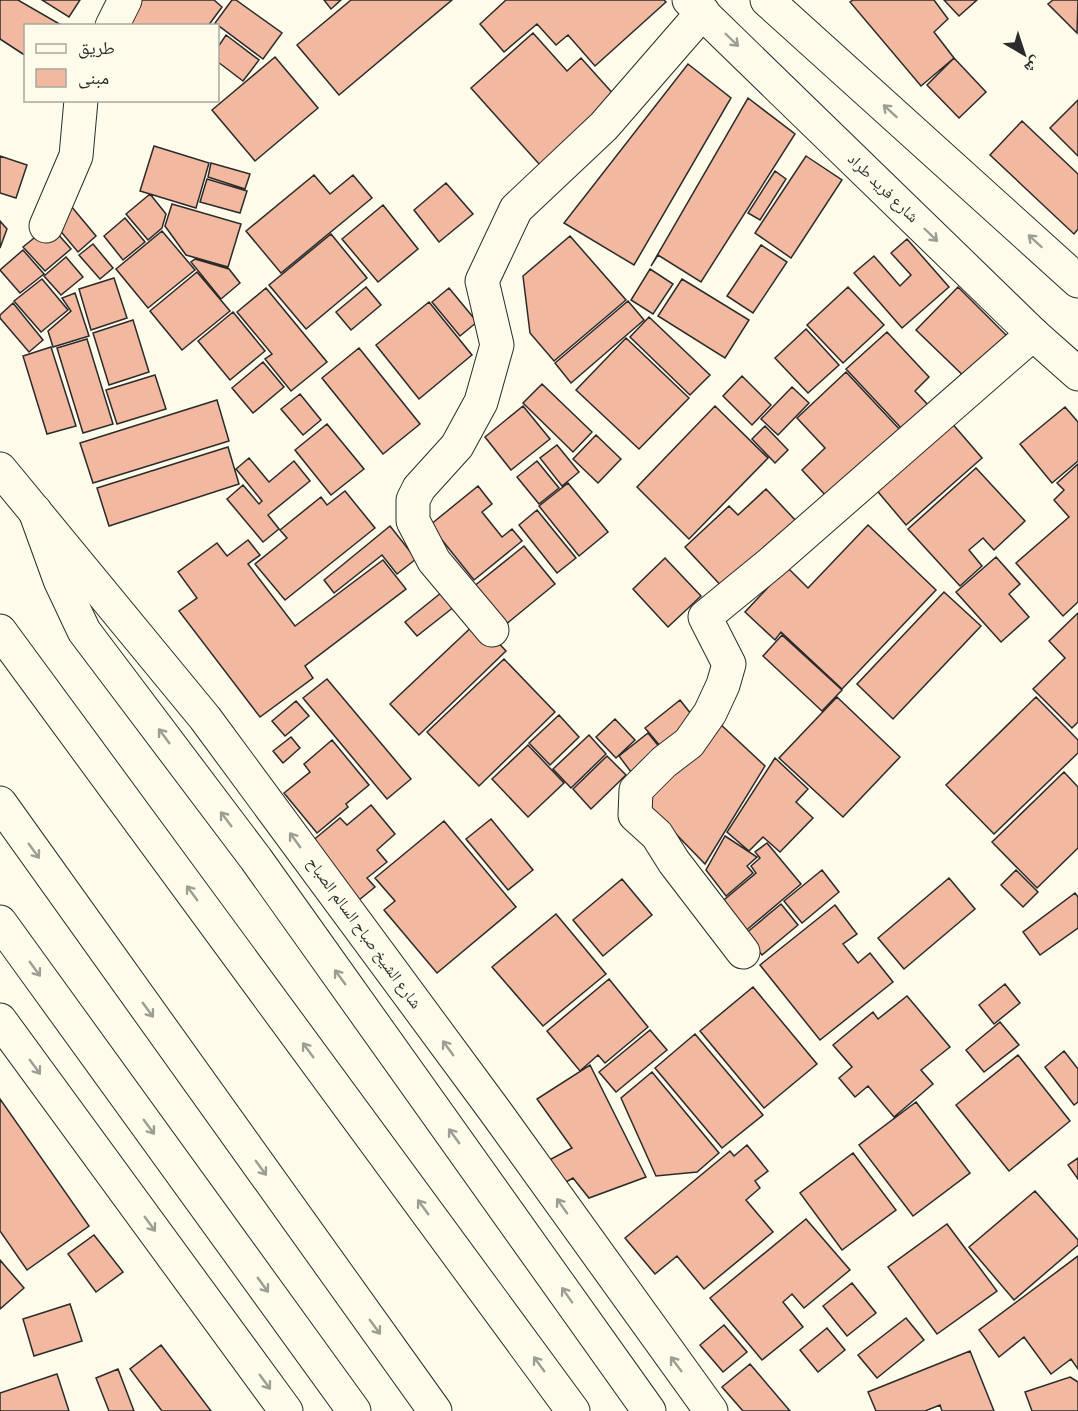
<svg xmlns="http://www.w3.org/2000/svg" width="1078" height="1411" font-family="Signika,'Noto Naskh Arabic',sans-serif">
  <rect width="100%" height="100%" fill="#fdfbea"/>
  <path fill="#f2b8a0" stroke="#2b2b2b" stroke-width="1.5" d="M0,0H18L63,26H26V56L0,39Z
    M42,0H80L69,17Z
    M141,0H214L222,7L208,26H122Z
    M232,0H236L282,33L263,59L215,23Z
    M324,0H341L331,9Z
    M351,0H452L339,95L297,45Z
    M506,0H664L666,2L595,66L568,35L556,45L537,24L504,52L480,24Z
    M853,0H934L948,19L934,32L954,58L921,86L850,2Z
    M944,0H977L959,16Z
    M1053,0H1078L1077,33L1048,4Z
    M533,33L567,71L581,58L616,97L540,165L471,88Z
    M226,35L259,60L243,81L218,62V47Z
    M275,57L318,108L255,161L212,110Z
    M954,58L986,92L959,118L927,85Z
    M688,64L731,98L634,265L564,223Z
    M748,98L795,134L701,282L658,255L651,266Z
    M1078,100V156L1050,128Z
    M1022,121L1078,174V229L1074,234L990,155Z
    M154,146L209,163L196,208L140,191Z
    M0,156L27,165L16,198L0,193Z
    M806,156L842,180L791,258L755,233Z
    M211,163L250,174L245,189L208,177Z
    M775,171L786,179L760,220L748,213Z
    M314,175L330,194L353,175L372,198L281,273L246,231Z
    M207,179L247,191L240,213L200,202Z
    M446,183L473,214L439,242L414,210Z
    M150,194L166,214L162,228L148,240L126,214Z
    M172,204L241,224L228,267L186,255L165,226Z
    M383,205L418,249L378,282L342,239Z
    M71,206L96,236L78,252L53,222Z
    M125,218L145,242L123,260L104,236Z
    M0,221L7,229L0,248Z
    M50,225L71,249L45,271L23,247Z
    M162,231L195,270L148,308L116,269Z
    M331,234L367,278L306,329L269,285Z
    M570,236L626,300L554,361L530,333L523,276Z
    M907,239L949,287L902,328L854,273L874,256L900,286L911,275L891,253Z
    M93,244L113,268L100,279L79,255Z
    M761,245L787,262L753,313L727,296Z
    M23,250L44,274L20,293L0,270Z
    M66,257L83,277L61,295L44,276Z
    M195,259L229,269L240,283L221,299L191,262Z
    M650,269L673,284L653,314L631,300Z
    M197,272L230,311L182,350L150,311Z
    M114,278L127,318L91,330L79,289Z
    M42,279L68,310L41,332L14,301Z
    M682,279L749,320L725,358L658,316Z
    M366,287L381,305L351,330L336,312Z
    M848,287L884,325L843,363L807,325Z
    M958,287L1014,343L973,385L916,330Z
    M266,288L327,362L291,391L265,359L272,354L237,312Z
    M449,288L477,322L460,336L432,302Z
    M75,293L89,336L53,347L48,331L71,311L62,298Z
    M628,301L644,320L571,383L555,363Z
    M429,302L472,355L419,399L376,345Z
    M13,303L43,340L29,352L0,318V315Z
    M233,312L265,351L230,380L198,341Z
    M649,317L710,375L690,395L630,337Z
    M133,320L149,372L109,385L93,333Z
    M806,329L839,365L808,393L775,358Z
    M887,332L929,377L915,391L929,406L903,430L846,369Z
    M626,338L689,398L639,449L576,390Z
    M87,339L113,424L83,433L57,348Z
    M51,347L76,426L47,434L23,356Z
    M359,348L420,424L383,454L322,378Z
    M263,362L284,387L253,413L232,388Z
    M846,372L902,432L829,499L802,470L825,448L797,418Z
    M155,375L166,409L117,424L106,390Z
    M742,376L771,405L752,425L723,396Z
    M542,384L592,432L573,452L523,403Z
    M792,387L809,403L778,435L761,419Z
    M300,394L321,420L303,435L281,409Z
    M217,400L229,441L93,483L80,443Z
    M523,406L550,439L511,470L485,437Z
    M715,406L768,458L689,539L637,487Z
    M1065,407L1078,422V461L1052,483L1020,444Z
    M950,421L982,458L906,525L874,487Z
    M327,424L364,469L331,495L295,450Z
    M765,426L788,450L775,463L752,439Z
    M596,435L621,459L598,483L573,459Z
    M557,445L579,472L562,486L540,458Z
    M228,447L239,484L109,526L97,488Z
    M249,458L269,482L294,461L310,481L268,515L279,529L263,542L227,499L243,485L259,504L262,501L236,469Z
    M537,461L559,488L539,504L517,477Z
    M1078,464V602L1063,616L1016,563L1069,517L1054,500L1064,490L1057,483Z
    M976,468L1025,521L994,550L983,538L969,550L982,566L960,586L908,529Z
    M568,483L608,532L579,556L539,506Z
    M478,486L492,504L482,512L502,537L512,529L522,541L474,580L430,525Z
    M766,489L798,523L726,591L685,547L729,506L738,515Z
    M345,491L375,528L285,600L255,564L287,538L280,530L321,497L327,505Z
    M537,510L576,558L557,573L519,525Z
    M868,525L936,590L842,689L781,632L775,640L745,612L787,567L808,588Z
    M390,526L416,559L397,574L382,555L334,593L324,580Z
    M248,540L260,555L248,564L295,626L383,560L406,589L305,666L313,678L260,717L179,611L197,598L178,572L217,543L227,556Z
    M524,546L555,584L499,630L468,591Z
    M996,557L1020,584L1009,594L1029,617L1001,642L956,592Z
    M665,558L701,596L668,627L633,589Z
    M447,588L459,603L417,636L405,622Z
    M944,592L981,626L893,719L857,684Z
    M1078,613V722L1072,728L1033,689L1065,658L1049,641Z
    M478,621L506,651L419,735L390,704Z
    M782,635L842,690L822,711L763,656Z
    M504,659L555,712L479,786L427,732Z
    M327,679L411,779L387,799L303,698Z
    M837,697L900,757L843,817L779,758Z
    M1036,697L1078,740V753L994,834L946,785Z
    M680,700L695,719L661,747L645,728Z
    M296,701L309,716L285,736L272,721Z
    M559,715L579,737L550,765L529,743Z
    M615,719L635,740L616,758L596,737Z
    M718,722L765,766L705,864L643,800Z
    M648,733L661,749L631,772L619,756Z
    M589,735L606,754L571,788L553,769Z
    M291,737L300,748L283,763L273,751Z
    M332,740L369,785L346,804L348,807L317,833L284,793L310,772L304,764Z
    M528,745L564,783L528,817L492,779Z
    M607,756L626,775L591,809L573,789Z
    M775,758L808,789L796,802L813,818L780,852L763,837L749,851L727,832Z
    M1064,772L1078,787V848L1037,888L992,842Z
    M371,805L395,834L377,850L387,862L367,878L375,887L359,900L311,842L340,818L347,825Z
    M491,819L533,870L508,890L466,839Z
    M444,821L516,907L437,973L384,910L395,901L375,878Z
    M725,836L757,857L747,866L753,873L726,896L706,870Z
    M767,843L801,884L743,933L719,904L756,873L751,866L760,858L755,852Z
    M822,870L839,892L802,923L784,901Z
    M1016,870L1038,892L1023,907L1001,885Z
    M949,878L975,909L904,969L878,938Z
    M622,879L652,915L603,956L573,920Z
    M1075,893L1078,897V928L1040,955L1023,932Z
    M781,904L798,925L762,955L745,934Z
    M835,905L857,934L843,944L858,963L870,953L893,982L820,1040L760,965Z
    M556,914L606,974L543,1026L492,967Z
    M609,979L648,1027L605,1063L598,1055L580,1071L547,1031Z
    M1005,984L1020,1003L994,1024L979,1005Z
    M753,987L817,1064L764,1108L700,1031Z
    M907,996L950,1047L921,1070L933,1084L894,1117L868,1086L855,1097L839,1078L852,1067L833,1045L873,1012L878,1019Z
    M1000,1022L1019,1045L984,1072L966,1050Z
    M650,1030L667,1050L616,1092L599,1072Z
    M695,1034L763,1115L722,1148L655,1068Z
    M1064,1051L1078,1069V1102L1074,1105L1045,1067Z
    M1018,1055L1070,1121L1009,1171L956,1105Z
    M590,1065L646,1177L589,1198L573,1178L557,1187L538,1166L572,1148L537,1099Z
    M652,1072L719,1153L697,1172L656,1176L621,1098Z
    M0,1099L89,1226L27,1270L0,1231Z
    M916,1102L970,1173L913,1216L859,1145Z
    M747,1145L768,1171L755,1181L760,1188L746,1200L773,1232L704,1289L677,1256L655,1274L625,1238L730,1151L734,1156Z
    M853,1153L896,1210L842,1250L800,1193Z
    M1078,1158V1179L1068,1165Z
    M1035,1191L1078,1240V1245L1014,1300L969,1247Z
    M806,1219L850,1270L804,1308L792,1294L783,1302L803,1327L762,1360L710,1298Z
    M947,1224L997,1291L937,1334L888,1267Z
    M94,1235L123,1272L96,1292L68,1254Z
    M1078,1256V1369L1071,1359L1051,1374L1024,1337L999,1357L979,1330Z
    M0,1260L24,1288L0,1309Z
    M852,1283L876,1313L847,1336L823,1306Z
    M70,1304L82,1341L34,1356L23,1319Z
    M906,1318L924,1340L877,1378L858,1355Z
    M724,1325L747,1352L723,1372L700,1345Z
    M827,1328L845,1350L818,1372L800,1350Z
    M161,1345L211,1411H162L130,1369Z
    M970,1351L994,1411H942L940,1405L925,1411H876L868,1392Z
    M750,1364L790,1411H743L722,1387Z
    M118,1369L134,1411H109L96,1378Z
    M57,1374L69,1411H0V1393Z
    M1070,1377L1078,1382V1411H1032L1025,1392Z"/>
  <g fill="none" stroke-linecap="round" stroke-linejoin="round">
    <g stroke="#2b2b2b" stroke-width="35">
      <path id="street" d="M112,26L125,0
        M46,226L76,156L81,100
        M492,630L434,561L413,521V500L419,488L457,446L481,402L497,345L482,281L516,209L604,126L703,12
        M743,952L674,862L657,835L635,815L636,790L664,762L689,743L710,713L723,685L729,664L705,617L771,563L1033,334"/>
    </g>
    <g stroke="#2b2b2b" stroke-width="35">
      <path id="secondary" d="M689,0L1033,334L1078,374
        M767,0L1078,281
        M0,469L205,718L495,1111L711,1411
        M0,1020L286,1411"/>
    </g>
    <g stroke="#2b2b2b" stroke-width="35">
      <path id="highway" d="M35,511L60,580L84,631L256,859L649,1411
        M0,631L573,1411
        M0,803L435,1411
        M0,922L354,1411"/>
    </g>
    <use href="#street" stroke="#fdfbea" stroke-width="33"/>
    <use href="#secondary" stroke="#fdfbea" stroke-width="33"/>
    <use href="#highway" stroke="#fdfbea" stroke-width="33"/>
  </g>
  <defs><path id="oneway-shaft" d="M-6 0H5M1.5-3L5.5 0L1.5 3" fill="none" stroke-width="1.6" stroke-linecap="round" stroke-linejoin="round" transform="scale(1.5)"/></defs>
  <g stroke="#9e9d94">
    <use href="#oneway-shaft" transform="translate(732 40) rotate(44)"/>
    <use href="#oneway-shaft" transform="translate(890 111) rotate(-138)"/>
    <use href="#oneway-shaft" transform="translate(931 235) rotate(44)"/>
    <use href="#oneway-shaft" transform="translate(1035 241) rotate(-138)"/>
    <use href="#oneway-shaft" transform="translate(164 736) rotate(-127)"/>
    <use href="#oneway-shaft" transform="translate(226 819) rotate(-127)"/>
    <use href="#oneway-shaft" transform="translate(295 840) rotate(-126)"/>
    <use href="#oneway-shaft" transform="translate(34 851) rotate(54)"/>
    <use href="#oneway-shaft" transform="translate(192 893) rotate(-126)"/>
    <use href="#oneway-shaft" transform="translate(35 969) rotate(54)"/>
    <use href="#oneway-shaft" transform="translate(340 977) rotate(-126)"/>
    <use href="#oneway-shaft" transform="translate(148 1010) rotate(54)"/>
    <use href="#oneway-shaft" transform="translate(448 1048) rotate(-126)"/>
    <use href="#oneway-shaft" transform="translate(308 1050) rotate(-126)"/>
    <use href="#oneway-shaft" transform="translate(35 1067) rotate(54)"/>
    <use href="#oneway-shaft" transform="translate(149 1127) rotate(54)"/>
    <use href="#oneway-shaft" transform="translate(454 1136) rotate(-126)"/>
    <use href="#oneway-shaft" transform="translate(261 1168) rotate(54)"/>
    <use href="#oneway-shaft" transform="translate(562 1206) rotate(-125)"/>
    <use href="#oneway-shaft" transform="translate(423 1207) rotate(-126)"/>
    <use href="#oneway-shaft" transform="translate(150 1224) rotate(54)"/>
    <use href="#oneway-shaft" transform="translate(263 1285) rotate(54)"/>
    <use href="#oneway-shaft" transform="translate(567 1295) rotate(-125)"/>
    <use href="#oneway-shaft" transform="translate(375 1327) rotate(54)"/>
    <use href="#oneway-shaft" transform="translate(539 1364) rotate(-126)"/>
    <use href="#oneway-shaft" transform="translate(676 1364) rotate(-127)"/>
    <use href="#oneway-shaft" transform="translate(265 1382) rotate(54)"/>
  </g>
  <g text-anchor="middle" dominant-baseline="central" stroke-width="4.5" stroke-linejoin="round" paint-order="stroke">
    <g font-size="16" fill="#2b2b2b" stroke="#fdfbea">
      <text transform="translate(883 188) rotate(44)">شارع فريد طراد</text>
      <text transform="translate(364 933) rotate(54)">شارع الشيخ صباح السالم الصباح</text>
    </g>
  </g>
  <rect x="24" y="24" width="195" height="78" fill="#fdfbea" stroke="#a9a89e" stroke-width="1.5"/>
  <rect x="36" y="44" width="30" height="9" fill="#fdfbea" stroke="#a9a89e" stroke-width="1.5"/>
  <text x="78" y="54" font-size="18" fill="#2b2b2b">طريق</text>
  <rect x="36" y="69" width="30" height="18" fill="#f2b8a0" stroke="#a9a89e" stroke-width="1.5"/>
  <text x="78" y="84" font-size="18" fill="#2b2b2b">مبنى</text>
  <g transform="translate(1024 54) rotate(141)" stroke="#fdfbea" stroke-width="4.5" paint-order="stroke">
  <path d="M0-4.5L10 22L0 15L-10 22Z" fill="#2b2b2b"/>
  <text y="-9" font-size="16" font-weight="bold" text-anchor="middle" fill="#2b2b2b">ش</text>
  </g>
</svg>
